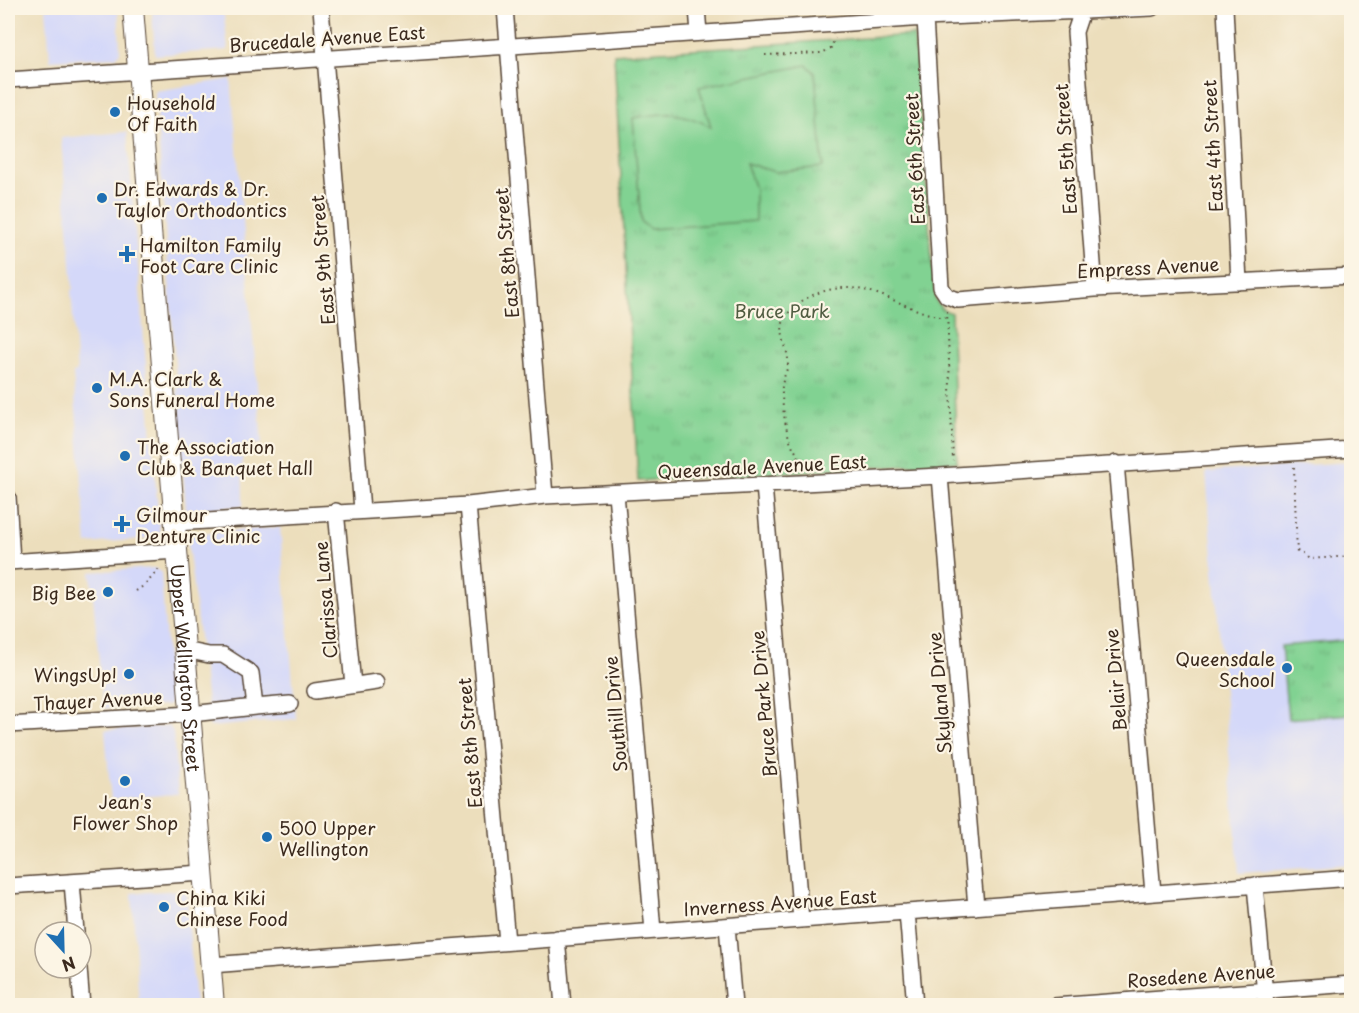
<svg xmlns="http://www.w3.org/2000/svg" width="1359" height="1013" font-family="'Playpen Sans',sans-serif">
  <defs>
    <pattern id="grass-tufts" width="24" height="20" patternUnits="userSpaceOnUse" patternTransform="scale(1.5)"><rect width="24" height="20" fill="#81d292"/><path d="M3 7l-1-3M5 7V3M7 7l1-3M15 17l-1-3M17 17v-4M19 17l1-3" fill="none" stroke="#70b47d"/></pattern>
  </defs>
  <rect width="100%" height="100%" fill="#fcf5e5"/>
  <filter id="ink" filterUnits="userSpaceOnUse"><feTurbulence type="fractalNoise" baseFrequency=".0167" numOctaves="2"/><feDisplacementMap in="SourceGraphic" scale="12" xChannelSelector="R" yChannelSelector="G"/><feConvolveMatrix kernelMatrix="1 2 1 2 8 2 1 2 1" color-interpolation-filters="sRGB"/></filter>
  <filter id="wash" filterUnits="userSpaceOnUse"><feTurbulence type="fractalNoise" baseFrequency=".008" numOctaves="4" result="noise"/><feDisplacementMap in="SourceGraphic" scale="24" xChannelSelector="R" yChannelSelector="G"/><feGaussianBlur stdDeviation="1.35" result="paint"/><feColorMatrix in="noise" values="0 0 0 0 0 0 0 0 0 0 0 0 0 0 0 0 0 1.4 0 .05"/><feComposite in="paint" operator="in"/></filter>
  <g filter="url(#wash)">
    <rect width="100%" height="100%" fill="#ecdebc"/>
    <path fill="#d4d8f9" d="M46,8H118L120,52L116,57L50,60Z
      M152,8H223L228,50L155,55Z
      M231,79L262,444L242,445L243,506L186,510L155,91Z
      M127,132L160,537L87,544L73,373L77,372L71,290L73,289L61,138Z
      M1351,462V864L1239,873L1206,472Z
      M280,527L296,719L210,727L187,535Z
      M154,568L161,572L170,703L167,706L103,708L91,572Z
      M169,726L173,731L178,794L111,799L105,730Z
      M186,890L195,1005H139L132,893Z"/>
    <path fill="url(#grass-tufts)" stroke="#5e7e58" stroke-width="1.5" d="M914,35L935,299L942,309L951,313L957,462L638,481L614,54Z
      M1351,640V714L1288,719L1281,646Z"/>
    <path fill="#81d292" stroke="#5e7e58" stroke-width="1.5" d="M807,65L815,73L823,167L775,172L746,163L755,189V221L650,229L641,222L633,118C665,112 682,111 711,127L699,87Z"/>
  </g>
  <g filter="url(#ink)">
    <g fill="none" stroke-linecap="round" stroke-linejoin="round">
      <g stroke="#564536" stroke-width="18">
        <path id="minor" d="M321,8L362,510
          M505,8L545,496
          M697,8L699,33
          M1083,8L1075,32L1095,289
          M1225,8L1239,282
          M925,18L941,287L947,296L958,300L1095,289L1352,276
          M8,80L925,18L1152,8
          M1116,463L1153,893
          M940,476L976,907
          M764,485L801,920
          M616,493L653,931
          M8,497L12,561
          M468,505L507,942
          M336,511L353,685
          M175,523L468,505L545,496L940,476L1352,449
          M8,562L177,551
          M315,691L377,682
          M255,707L290,704
          M8,725L191,714L255,707L251,673L223,655H209L185,650
          M72,882L76,932
          M1255,885L1266,1006
          M8,886L203,873
          M907,912L915,1006
          M727,926L734,1006
          M557,938L563,1006
          M211,965L1352,878
          M79,968L82,1006
          M1054,1006L1352,984"/>
      </g>
      <g stroke="#564536" stroke-width="22">
        <g id="major">
          <path id="s1" d="M133,8L214,1006"/>
        </g>
      </g>
      <path stroke="#564536" stroke-width="2" stroke-dasharray="1.5 4.5" stroke-linecap="butt" d="M765,55L822,53L831,48L835,38
        M947,311L953,461
        M1294,467L1297,556
        M804,468C800,457 793,449 790,440C785,428 781,398 782,386C783,376 789,369 788,359C787,348 780,334 783,323C791,300 825,287 848,288C882,289 913,314 948,318
        M1297,551L1305,555L1309,559L1352,556
        M136,591L146,584L159,569"/>
      <use href="#minor" stroke="#fff" stroke-width="15"/>
      <use href="#major" stroke="#fff" stroke-width="20"/>
    </g>
  </g>
  <g fill="#1f6fb2" stroke="#fcf5e5" stroke-width="2">
    <circle cx="115" cy="112" r="6"/>
    <circle cx="102" cy="198" r="6"/>
    <path d="M124 245h6v6h6v6h-6v6h-6v-6h-6v-6h6z"/>
    <circle cx="97" cy="388" r="6"/>
    <circle cx="125" cy="456" r="6"/>
    <path d="M119 515h6v6h6v6h-6v6h-6v-6h-6v-6h6z"/>
    <circle cx="108" cy="592" r="6"/>
    <circle cx="1287" cy="668" r="6"/>
    <circle cx="129" cy="674" r="6"/>
    <circle cx="125" cy="781" r="6"/>
    <circle cx="267" cy="837" r="6"/>
    <circle cx="164" cy="907" r="6"/>
  </g>
  <g text-anchor="middle" dominant-baseline="central" stroke-width="4.5" stroke-linejoin="round" paint-order="stroke">
    <g font-size="18" fill="#3b2a1e" stroke="#fcf5e5">
      <text transform="translate(327 38) rotate(-4)">Brucedale Avenue East</text>
      <text transform="translate(1212 146) rotate(-93)">East 4th Street</text>
      <text transform="translate(1065 149) rotate(-94)">East 5th Street</text>
      <text transform="translate(914 159) rotate(-93)">East 6th Street</text>
      <text transform="translate(506 253) rotate(-95)">East 8th Street</text>
      <text transform="translate(322 260) rotate(-95)">East 9th Street</text>
      <text transform="translate(1148 267) rotate(-3)">Empress Avenue</text>
      <text transform="translate(762 466) rotate(-3)">Queensdale Avenue East</text>
      <text transform="translate(325 600) rotate(-95)">Clarissa Lane</text>
      <text stroke="none"><textPath href="#s1" startOffset="662">Upper Wellington Street</textPath></text>
      <text transform="translate(1115 680) rotate(-95)">Belair Drive</text>
      <text transform="translate(939 693) rotate(-95)">Skyland Drive</text>
      <text transform="translate(98 700) rotate(-3)">Thayer Avenue</text>
      <text transform="translate(763 704) rotate(-95)">Bruce Park Drive</text>
      <text transform="translate(615 714) rotate(-95)">Southill Drive</text>
      <text transform="translate(469 743) rotate(-95)">East 8th Street</text>
      <text transform="translate(780 902) rotate(-4)">Inverness Avenue East</text>
      <text transform="translate(1201 975) rotate(-4)">Rosedene Avenue</text>
    </g>
    <g font-size="18" fill="#3b2a1e" stroke="#fcf5e5" text-anchor="start">
      <text x="127" y="102">Household<tspan x="127" dy="21">Of Faith</tspan></text>
      <text x="114" y="188">Dr. Edwards &amp; Dr.<tspan x="114" dy="21">Taylor Orthodontics</tspan></text>
      <text x="140" y="244">Hamilton Family<tspan x="140" dy="21">Foot Care Clinic</tspan></text>
      <text x="109" y="378">M.A. Clark &amp;<tspan x="109" dy="21">Sons Funeral Home</tspan></text>
      <text x="137" y="446">The Association<tspan x="137" dy="21">Club &amp; Banquet Hall</tspan></text>
      <text x="136" y="514">Gilmour<tspan x="136" dy="21">Denture Clinic</tspan></text>
      <text x="96" y="592" text-anchor="end">Big Bee</text>
      <text x="1275" y="658" text-anchor="end">Queensdale<tspan x="1275" dy="21">School</tspan></text>
      <text x="117" y="674" text-anchor="end">WingsUp!</text>
      <text x="125" y="801" text-anchor="middle">Jean's<tspan x="125" dy="21">Flower Shop</tspan></text>
      <text x="279" y="827">500 Upper<tspan x="279" dy="21">Wellington</tspan></text>
      <text x="176" y="897">China Kiki<tspan x="176" dy="21">Chinese Food</tspan></text>
    </g>
    <g font-size="18" fill="#505c41" stroke="#fcf5e5">
      <text x="782" y="310">Bruce Park</text>
    </g>
  </g>
  <rect width="1359" height="1013" fill="none" stroke="#fcf5e5" stroke-width="30"/>
  <g transform="translate(63 950) rotate(158)"><circle r="28" fill="#fcf5e5" stroke="#afa495" stroke-width="1.5"/>
  <path d="M0-4.5L10 22L0 15L-10 22Z" fill="#1f6fb2"/>
  <text y="-9" font-size="16" font-weight="bold" text-anchor="middle" fill="#3b2a1e">N</text>
  </g>
</svg>
